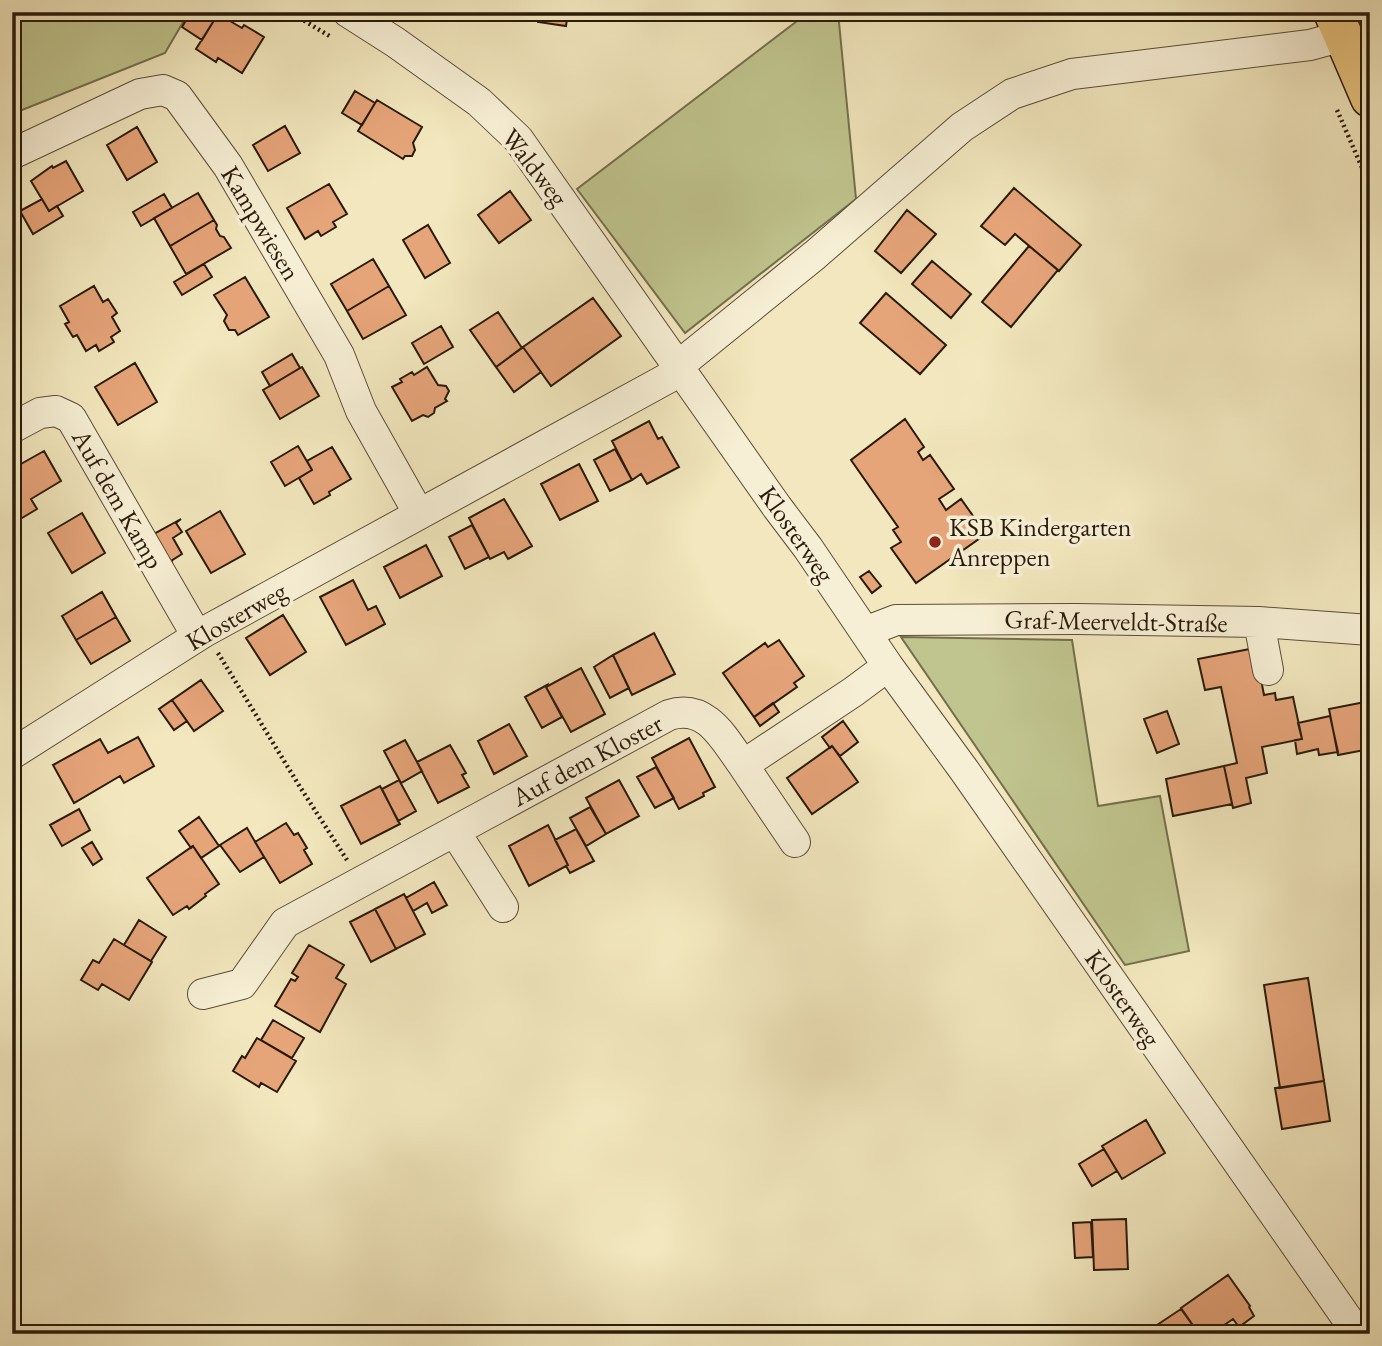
<svg xmlns="http://www.w3.org/2000/svg" width="1382" height="1346" font-family="'EB Garamond',serif">
  <rect width="100%" height="100%" fill="#f2e7be"/>
  <filter id="stains"><feTurbulence type="fractalNoise" baseFrequency=".00286" numOctaves="4"/><feColorMatrix values="0 0 0 0 .2 0 0 0 0 .09 0 0 0 0 .02 0 0 0 .5 -.17"/></filter>
  <radialGradient id="worn" r=".72"><stop offset=".6" stop-color="#630" stop-opacity="0"/><stop offset="1" stop-color="#630" stop-opacity=".3"/></radialGradient>
  <path fill="#c0c48e" stroke="#746f4c" stroke-width="2" d="M12,12H189L165,53L12,114Z
    M809,12H838L856,199L685,333L577,189Z
    M901,637L1072,640L1098,806L1160,796L1189,951L1125,965Z"/>
  <path fill="#e6a479" stroke="#291a0a" stroke-width="2" d="M191,12L218,14L202,40L182,27Z
    M467,12H539L538,21Z
    M539,12H568L566,26L538,22Z
    M218,14L242,28L244,25L264,37L242,73L218,58L216,62L196,49Z
    M355,91L375,103L362,125L342,113Z
    M377,100L422,127L413,143L415,150L412,156H405L403,159L358,131Z
    M285,126L300,153L268,171L253,145Z
    M137,127L157,162L127,180L107,145Z
    M66,161L83,191L49,211L31,181L52,166L53,168Z
    M329,184L347,214L333,222L336,227L321,236L318,231L305,239L287,208Z
    M1014,188L1081,245L1059,271L1015,234L1005,245L981,226Z
    M510,191L531,220L499,243L478,215Z
    M198,193L214,220L170,246L154,218Z
    M164,194L172,208L141,226L133,212Z
    M42,199L49,211L57,206L63,216L33,234L20,211Z
    M907,210L936,234L901,273L875,251Z
    M214,220L217,225L216,229L220,236L224,237L231,248L186,274L170,246Z
    M428,225L450,263L425,278L403,240Z
    M1029,246L1058,270L1011,327L982,302Z
    M373,259L389,286L347,311L331,284Z
    M932,261L971,294L951,318L912,284Z
    M204,264L212,277L182,295L174,282Z
    M245,277L269,317L238,335L235,330H229L224,321L227,315L214,295Z
    M94,286L103,302L108,299L117,313L112,317L120,331L111,337L114,342L99,351L96,345L86,351L77,335L73,337L65,324L69,322L60,306Z
    M389,286L406,315L363,339L347,311Z
    M886,293L946,345L920,374L860,323Z
    M593,298L621,336L551,386L523,347Z
    M498,312L522,348L496,367L470,330Z
    M441,326L453,347L424,364L412,343Z
    M523,347L541,372L514,392L496,367Z
    M292,354L300,368L270,386L262,372Z
    M135,363L157,402L118,425L95,387Z
    M302,367L319,396L280,419L263,390Z
    M427,367L438,385L446,386L449,391L445,399L447,401L435,408L434,413L428,417L423,415L412,421L392,387L402,382L400,379L412,372L414,375Z
    M905,419L924,447L918,452L923,460L930,455L954,489L939,499L946,510L961,499L986,534L916,583L891,548L901,542L893,530L898,527L851,460Z
    M649,421L658,439L662,437L679,467L647,484L641,474L632,480L612,441Z
    M298,446L312,470L285,486L271,462Z
    M332,447L351,479L329,492L330,495L314,504L299,478L312,470L307,461Z
    M615,449L632,480L610,491L594,460Z
    M44,451L61,481L31,499L37,509L17,521L12,514V469Z
    M579,464L598,501L560,520L541,484Z
    M504,499L532,546L508,559L504,552L490,559L469,518Z
    M220,511L245,554L211,573L186,531Z
    M82,513L105,553L72,573L48,533Z
    M181,519L176,523L182,532L173,538L182,554L171,561L172,562L171,563L154,534Z
    M472,525L489,557L465,569L449,537Z
    M426,545L442,576L400,598L384,567Z
    M869,571L881,586L872,593L860,577Z
    M353,580L368,610L376,606L385,624L346,645L320,597Z
    M102,592L116,617L76,640L62,616Z
    M283,615L306,652L270,675L246,638Z
    M116,617L130,641L91,664L76,640Z
    M654,633L675,674L632,695L613,655Z
    M779,640L804,676L794,683L797,687L754,717L723,673L765,643L768,647Z
    M1255,648L1264,695L1275,693L1276,700L1293,697L1302,739L1262,747L1267,773L1246,778L1251,803L1233,808L1224,766L1237,763L1221,687L1205,690L1198,659Z
    M613,655L629,688L610,698L594,667Z
    M581,668L605,714L571,732L546,687Z
    M201,680L223,711L194,731L172,700Z
    M547,685L546,687L562,717L542,728L525,697Z
    M172,700L187,721L174,730L159,709Z
    M1370,701V749L1338,755L1329,709Z
    M773,703L779,712L760,726L754,717Z
    M1167,711L1179,744L1157,753L1144,719Z
    M1330,716L1338,752L1319,755L1318,749L1297,754L1295,740L1302,739L1298,723Z
    M843,721L858,742L840,756L832,746L830,748L822,737Z
    M509,724L527,756L494,774L478,741Z
    M138,737L154,766L124,783L120,776L74,803L53,765L100,739L108,753Z
    M689,738L715,787L703,793L704,796L679,809L652,758Z
    M405,740L422,771L401,783L384,751Z
    M450,745L466,773L462,775L469,787L438,803L417,762Z
    M832,746L858,782L812,814L787,778Z
    M1224,766L1232,804L1173,816L1166,779Z
    M656,767L674,798L655,808L637,777Z
    M399,780L416,811L398,821L382,789Z
    M619,780L639,816L606,834L586,798Z
    M380,786L400,824L361,844L341,806Z
    M590,807L606,834L586,846L570,818Z
    M79,809L90,830L62,846L50,825Z
    M199,817L219,846L201,858L193,846L191,848L179,831Z
    M286,823L294,835L298,833L307,848L304,850L312,864L280,883L255,842Z
    M548,825L568,865L529,886L509,846Z
    M247,828L264,857L240,872L220,845Z
    M576,829L594,861L570,873L566,866L568,865L555,840Z
    M92,842L102,859L93,865L82,848Z
    M193,846L219,884L205,894L206,896L189,909L187,906L173,915L147,878Z
    M434,882L447,905L432,913L427,903L413,911L406,898Z
    M404,894L425,934L396,949L375,909Z
    M375,909L396,949L371,962L350,922Z
    M139,920L166,937L151,961L124,945Z
    M114,939L152,962L129,1000L102,984L98,990L81,980L93,960L99,963Z
    M309,945L344,965L336,978L346,984L320,1032L275,1006L291,979L295,981L298,977L292,973Z
    M1308,978L1324,1081L1280,1088L1264,985Z
    M273,1020L304,1038L292,1058L261,1040Z
    M257,1038L296,1061L277,1092L261,1083L259,1087L233,1071L242,1056L245,1058Z
    M1324,1081L1330,1121L1282,1129L1275,1088Z
    M1146,1120L1165,1153L1122,1179L1102,1146Z
    M1104,1149L1117,1171L1092,1186L1079,1164Z
    M1126,1219L1128,1269L1094,1270L1092,1220Z
    M1091,1222L1093,1257L1075,1258L1073,1223Z
    M1228,1275L1250,1306L1249,1307L1254,1316L1239,1327L1233,1319L1211,1334H1199L1181,1308Z
    M1181,1309L1199,1334H1163L1157,1325Z"/>
  <g fill="none" stroke-linecap="round" stroke-linejoin="round">
    <g stroke="#5b4d37" stroke-width="32">
      <path id="minor" d="M348,12L395,42L479,102L518,139L777,507L808,548L888,666L964,770L1358,1334
        M12,154L140,94L163,90L177,96L228,166L339,355L361,411L419,514
        M12,428L40,413L56,411L71,418L197,636
        M1259,622L1268,670
        M865,632L896,620L1077,619L1259,622L1370,630
        M12,754L204,632L668,378L678,366L815,255L962,127L1012,94L1072,74L1310,45L1343,36
        M743,765L795,842
        M455,832L503,907
        M203,994L242,984L285,923L669,715C707,703 724,739 743,765L853,692L888,666"/>
    </g>
    <g stroke="#291a0a" stroke-width="41">
      <path id="major" d="M1333,12L1370,98"/>
    </g>
    <path stroke="#291a0a" stroke-width="4.5" stroke-dasharray="2 3.5" stroke-linecap="butt" d="M290,12L331,37
      M1337,110L1370,186
      M218,653L300,787L347,860"/>
    <use href="#minor" stroke="#f7efd5" stroke-width="30"/>
    <use href="#major" stroke="#e9c47f" stroke-width="38"/>
  </g>
  <circle fill="#8f2418" stroke="#f7efd5" stroke-width="2.5" cx="935" cy="542" r="7"/>
  <g text-anchor="middle" dominant-baseline="central" stroke-width="7" stroke-linejoin="round" paint-order="stroke">
    <g font-size="26" fill="#291a0a" stroke="#f7efd5">
      <text transform="translate(535 167) rotate(52)">Waldweg</text>
      <text transform="translate(261 223) rotate(59)">Kampwiesen</text>
      <text transform="translate(118 499) rotate(60)">Auf dem Kamp</text>
      <text transform="translate(797 534) rotate(55)">Klosterweg</text>
      <text transform="translate(236 616) rotate(-30)">Klosterweg</text>
      <text transform="translate(1116 621) rotate(1)">Graf-Meerveldt-Straße</text>
      <text transform="translate(587 760) rotate(-28)">Auf dem Kloster</text>
      <text transform="translate(1123 998) rotate(55)">Klosterweg</text>
    </g>
    <g font-size="26" fill="#291a0a" stroke="#f7efd5" text-anchor="start">
      <text x="949" y="527">KSB Kindergarten<tspan x="949" dy="30">Anreppen</tspan></text>
    </g>
  </g>
  <rect width="1382" height="1346" fill="none" stroke="#f2e7be" stroke-width="42"/>
  <rect x="14" y="14" width="1354" height="1318" fill="none" stroke="#291a0a" stroke-width="3.5"/>
  <rect x="21" y="21" width="1340" height="1304" fill="none" stroke="#291a0a" stroke-width="2"/>
  <rect width="100%" height="100%" filter="url(#stains)"/>
  <rect width="100%" height="100%" fill="url(#worn)"/>
</svg>
